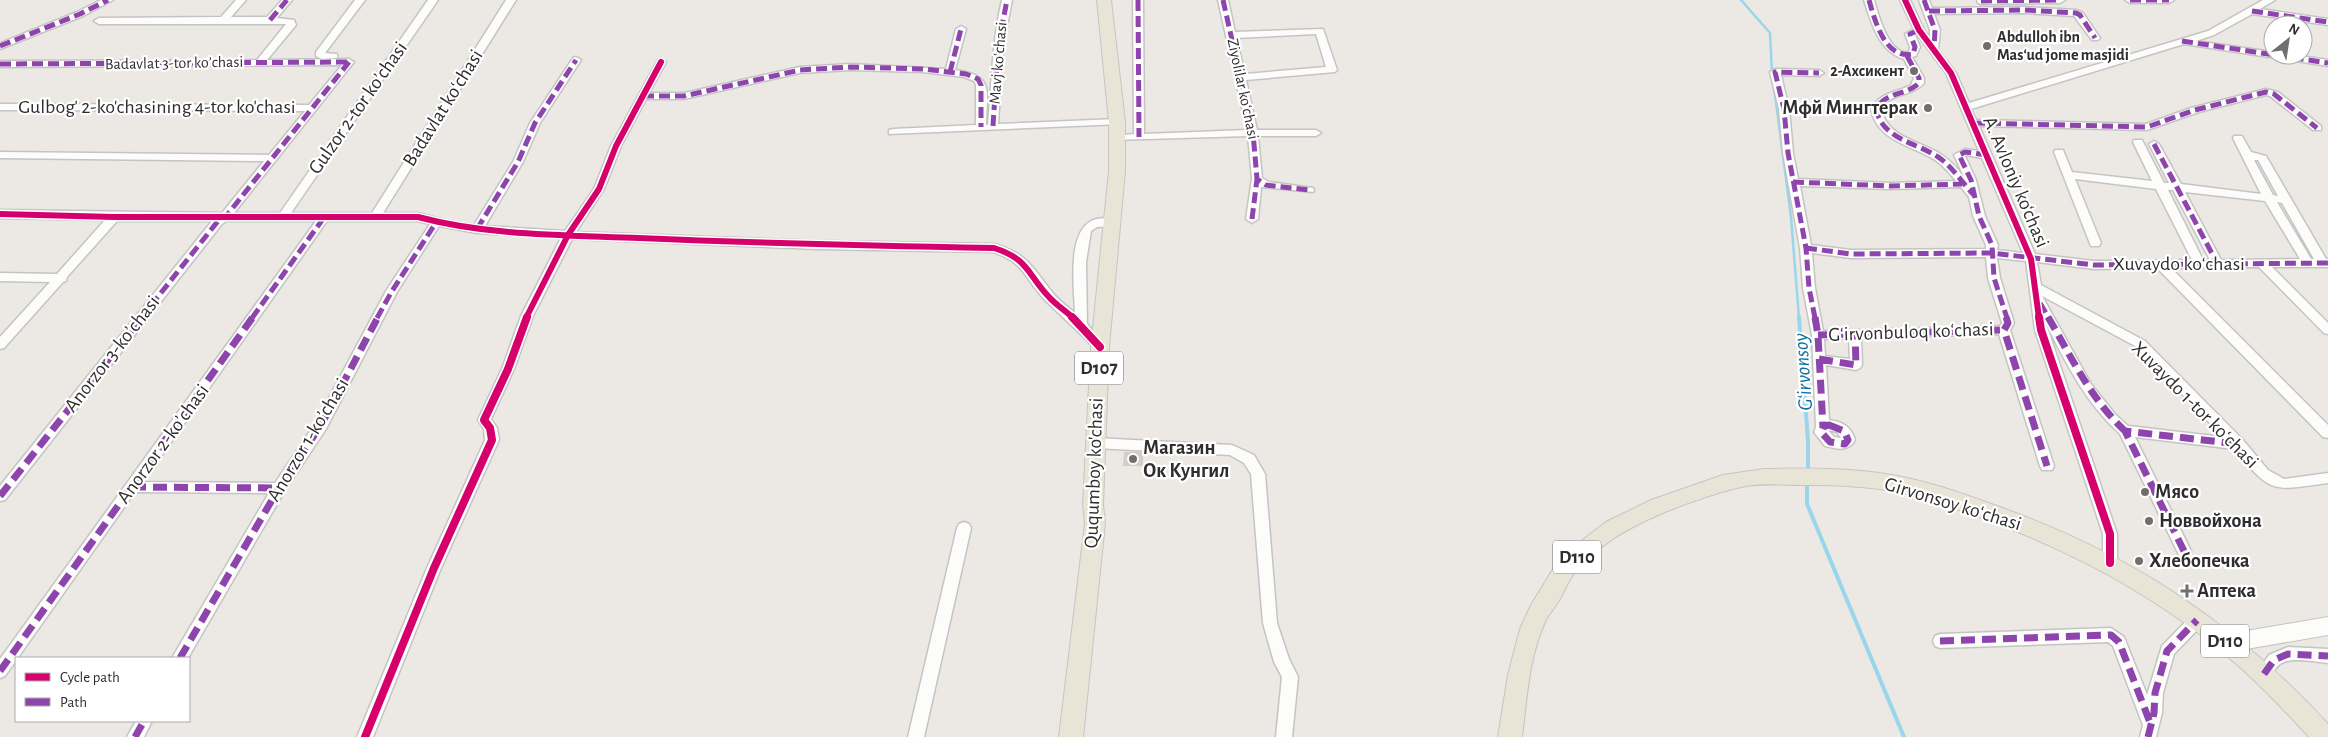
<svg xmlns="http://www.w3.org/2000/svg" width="2328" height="737" font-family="'Alegreya Sans',sans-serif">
  <rect width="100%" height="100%" fill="#ece8e4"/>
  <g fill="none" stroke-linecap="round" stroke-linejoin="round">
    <path stroke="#99d6ec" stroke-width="2.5" d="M1741,0L1770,33L1772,73
      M1774,87L1791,217L1799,318"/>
    <path stroke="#99d6ec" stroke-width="4" d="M1799,317L1808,441V471
      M1807,482V504L1904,737"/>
  </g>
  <path fill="#d1cecb" d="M1124,452H1143V466H1123Z"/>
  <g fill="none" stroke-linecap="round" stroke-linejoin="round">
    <g stroke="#c5c4c5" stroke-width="3">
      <path id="street" d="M101,0H113L83,16L0,49V43L77,12Z
        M236,0H246L231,17H267L282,0H292L277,18L294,20L296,25L267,60L349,59L354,62L234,213H280L428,0H438L291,213H372L506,0H516L383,213H418L451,222L474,225L513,162L530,123L573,58L576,57L581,60L540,123L523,162L485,226L565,231L594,189L611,146L658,60L661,59L666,62L649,93H684L800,67L851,64L946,69L956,29L961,26L966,29L955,70C996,75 986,92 986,125H988C992,83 992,41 1002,0H1012L1003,47L998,124L1117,119L1122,122L1121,124L889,134V130L893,129L976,125V85L974,81L964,77L923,72L851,70L800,73L684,99H646L621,146L604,189L576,232L818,241L994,244C1028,254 1031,266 1052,292C1058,300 1067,306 1075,313C1074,282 1063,206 1115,220L1117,223L1115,226L1097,227L1091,231L1086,262L1087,324L1106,347L1100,351L1096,350C1080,332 1063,318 1046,301C1025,280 1025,262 993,252L818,249L572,239L533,316L514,369L491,419L497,428L499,440L441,568L373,737H357L427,568L485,440L484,429L478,420L502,369L521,316L561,238L477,233L439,226L397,292L326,429L284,492L188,658H172L269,493L135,492L5,676L0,678V659L316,221H226L222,224L5,500L0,501V486L212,221H117L67,277L66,281L63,282L4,348L0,349V337L50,282L0,281V273L57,274L105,220L0,218V210L222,213L264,161L0,158V152L269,155L305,111L0,110V104L309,105L342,65L0,67V61L257,60L286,24H99L94,21L99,18L221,17ZM327,221H418L430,224L386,291L316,422L275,483L143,482Z
        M355,0H365L325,53L337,54V58L322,59L316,56V52Z
        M1133,0H1143L1144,134L1247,130L1218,0H1228L1235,32L1323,29L1337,70L1335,72L1246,80L1257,130H1316L1321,133L1316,136H1258L1262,178L1269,182L1313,188L1314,190L1313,192L1261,187L1258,219L1252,223L1246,219L1252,179L1248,136L1113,140V136L1134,134ZM1316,34L1326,67L1245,74L1236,38Z
        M1864,0H1874C1878,14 1889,56 1909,52L1910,47L1905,34L1914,29L1900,0H1910L1924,30L1930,38V30L1919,0H1929L1932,8L2024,7L2076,10L2083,13L2100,38L2098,40H2092L2074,16L2024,13L1934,14L1940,30L1938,50L1956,73L1969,103L2208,31L2263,0H2275L2260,9L2328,19V25L2252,14L2214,35L2196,41L2273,52V55H2294L2328,60V66L2184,44L1971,109L1976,120L2146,124L2191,108L2266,89L2278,92L2321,126V130H2313L2270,96L2266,95L2199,112L2147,130L1979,126L2035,254L2094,261L2192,260L2156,189L2075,179L2101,243L2099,246H2091L2054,152L2055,150H2063L2072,172L2152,181L2133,142L2134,140H2142L2164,183H2169L2149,144L2154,141L2159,144L2181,184L2261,194L2233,138L2234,136H2242L2251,152L2266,156L2326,259H2328V267H2272L2328,323V334L2324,333L2259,267L2171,268L2328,425V438L2323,437L2157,268L2094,269L2037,262L2041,285L2145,341L2243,440L2268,470L2284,479L2328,473V483C2271,491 2272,494 2234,449L2135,437L2191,551L2189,555L2184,557L2179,555L2120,434C2086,403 2067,365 2046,324L2117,534V563L2115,567L2110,569L2105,567L2103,563V534L2035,330L2026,261L1997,258L2000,278L2014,323L2010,330L2054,466L2052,470H2042L2040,466L1999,334L1861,338L1862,365L1860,368L1856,370L1826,365L1829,420C1842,422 1851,426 1855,440C1848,452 1837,449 1825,446L1814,432L1816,427L1812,335L1803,288L1800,248L1783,153L1779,109L1770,72L1775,69L1819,70L1824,73L1819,76L1781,75L1789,109L1793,153L1798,179L1890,183L1956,181C1948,171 1940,162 1930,157C1906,144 1877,139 1871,109C1881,92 1895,93 1911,85L1914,78L1904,59C1879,52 1871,22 1864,0ZM1917,34L1946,73L1979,151L1965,149L1954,155L1964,177C1957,168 1949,159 1939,153C1917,140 1887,137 1881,109C1891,92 1912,97 1924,83V78L1912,57L1916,56L1920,47L1915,35ZM1966,155L1982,158L2023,253L1997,250L1998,245L1985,216L1976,180L1965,156ZM2254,160H2258L2278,196L2273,195ZM1800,186L1890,189L1961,187L1969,197L1973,216L1986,245V249L1851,250L1811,245ZM2168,190H2173L2210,260H2203ZM2185,192L2265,201L2300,259L2221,260ZM2277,202L2282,203L2314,259H2311ZM1812,253L1851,258L1986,257L1988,278L2002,323L2000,326L1823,331L1815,288ZM2042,296L2137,347L2223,437L2128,426L2115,414L2091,384ZM1824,339H1849L1850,359L1825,356ZM1828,430L1837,432L1841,438L1834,437Z
        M1977,0H2065L2060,3L1981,4L1978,3Z
        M2125,0H2174L2169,3H2130Z
        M1095,438L1232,445L1254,455L1265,474L1277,623L1289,659L1298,677L1292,737H1276L1282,677L1274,662L1263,623L1251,474L1244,463L1230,455L1095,448L1090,447L1088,443L1090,439Z
        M964,522L969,524L971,528L924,737H908L957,528L959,524Z
        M2197,614L2202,615L2204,620L2202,625L2174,654L2163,693L2162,713L2156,737H2140L2143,725L2113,646L2108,642L1940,648L1935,646L1933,641L1935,636L1940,634L2111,628L2124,637L2147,695L2162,646L2192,615Z
        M2288,647L2328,649V663C2315,662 2292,656 2280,664C2273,669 2273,678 2264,681L2259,679L2256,674L2269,655Z
        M136,721H152L144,737H127Z"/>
    </g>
    <g stroke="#c5c4c5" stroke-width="2">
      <path id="secondary" d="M2328,617V635L2229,652L2222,650L2218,643L2222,636L2229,634Z"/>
    </g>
    <g stroke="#c6c5c4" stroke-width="2">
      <path id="primary" d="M1097,0H1111L1125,122V171L1109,347L1103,504L1105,523L1083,737H1059L1085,523L1083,504L1091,347L1109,171V122Z
        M1764,469C1807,468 1850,468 1892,475C1927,481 1961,493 1994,505C2127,552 2232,620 2328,724V737H2309C2287,713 2265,690 2241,668C2167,602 2078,553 1984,519C1954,508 1924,497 1892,491C1864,486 1835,485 1806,485C1786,485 1766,483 1746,486C1724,490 1703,498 1683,505C1643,520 1599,541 1573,575C1568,582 1565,590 1561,597C1557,605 1551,611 1547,618C1529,654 1527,698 1522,737H1498L1508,675L1520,629L1531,605L1556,564L1567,552L1606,522L1651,500L1723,475Z"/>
    </g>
    <use href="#street" fill="#fcfcfb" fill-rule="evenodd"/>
    <use href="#secondary" fill="#fcfcfb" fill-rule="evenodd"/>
    <use href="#primary" fill="#e8e4d6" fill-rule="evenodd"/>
    <path stroke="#8e44ad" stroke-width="5" stroke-dasharray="11 5" stroke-linecap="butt" d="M1138,0L1139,137
      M1223,0L1253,133L1257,179L1266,185L1309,190
      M1869,0C1875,21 1885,60 1913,54L1915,47L1910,34L1919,30
      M1924,0L1935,30L1934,49
      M2130,0H2169
      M1981,1L2060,0
      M1929,11L2024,10L2076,13L2080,15L2095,38
      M2252,11L2328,22
      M270,20L287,0
      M2182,41L2328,63
      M0,46L80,14L108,0
      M1907,56L1919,78V83C1906,96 1886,91 1876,109C1883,141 1918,142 1941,159C1954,169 1963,184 1975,196
      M0,64L349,62
      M950,72L961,29
      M643,96H684L800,70L851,67L923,69L966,74L978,79L981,85V127
      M1974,123L2147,127L2195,110L2266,92L2274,94L2317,128
      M993,126L998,47L1007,0
      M2154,144L2217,263
      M1987,155L1965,152L1959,155L1971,180L1979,216L1992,245L1994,278L2007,318
      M1793,182L1890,186L1962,184
      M1252,219L1257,179
      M477,229L518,162L535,123L576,60
      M1806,248L1851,254L1991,253L2094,265L2328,263
      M2040,303L2049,318
      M141,318L218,221L227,215L349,62
      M252,318L325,216
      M377,318L392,291L437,221
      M1815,318L1809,288L1806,248L1788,153L1784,109L1775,72L1819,73"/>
    <path stroke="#8e44ad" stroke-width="7" stroke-dasharray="14 7" stroke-linecap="butt" d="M1815,317L1818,335L1823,427
      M2006,317L2008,323L2004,330L2047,466
      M2048,317C2072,358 2090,398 2125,431
      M1818,335L2004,330
      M1819,359L1856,365L1855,334
      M1829,425L1844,431L1848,440L1845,444L1830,442L1821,432L1823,427Z
      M132,487L279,488
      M0,496L142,317
      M2184,551L2125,431L2238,444
      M1940,641L2111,635L2119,642L2151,725
      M180,658L279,488L321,425L378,317
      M0,671L253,317
      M2264,674L2274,660L2288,654L2328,656
      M135,737L144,721
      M2148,737L2154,713L2155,693L2167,651L2197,620"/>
    <g stroke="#fff" stroke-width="9">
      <path id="cycleway-far1" d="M1905,0L1919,30L1951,73L2031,259L2039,318
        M0,214L114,217H418C489,236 566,235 639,238C757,243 876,246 994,248C1029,259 1027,274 1049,297C1056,305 1066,311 1073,318
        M526,318L568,235L599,189L616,146L661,62"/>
    </g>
    <g stroke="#fff" stroke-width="11">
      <path id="cycleway" d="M1072,317L1100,347
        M2039,317L2041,330L2110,534V563
        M365,737L434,568L492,440L490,428L484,420L508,369L527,317"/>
    </g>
    <use href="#cycleway-far1" stroke="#d6006c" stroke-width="6"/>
    <use href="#cycleway" stroke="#d6006c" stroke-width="8"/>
  </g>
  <g fill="#706f6e" stroke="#fff" stroke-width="2">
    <circle cx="1987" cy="46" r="5"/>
    <circle cx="1914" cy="71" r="5"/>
    <circle cx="1928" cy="108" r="5"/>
    <circle cx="1133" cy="459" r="5"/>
    <circle cx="2145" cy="492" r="5"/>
    <circle cx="2149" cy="521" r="5"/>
    <circle cx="2139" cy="561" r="5"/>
    <path d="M2184.5 583.5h5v5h5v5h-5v5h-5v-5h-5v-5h5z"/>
  </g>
  <g text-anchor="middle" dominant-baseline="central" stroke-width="4.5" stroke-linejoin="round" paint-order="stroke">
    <g font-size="16" font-weight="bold" fill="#2e2e2e" stroke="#fff" text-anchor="start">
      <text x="1997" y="37">Abdulloh ibn<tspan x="1997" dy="18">Mas‘ud jome masjidi</tspan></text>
      <text x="1904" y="71" text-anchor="end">2-Ахсикент</text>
    </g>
    <g font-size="16" fill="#2e2e2e" stroke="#fff">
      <text transform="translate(174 63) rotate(-1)">Badavlat 3-tor koʼchasi</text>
      <text transform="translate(998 63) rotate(-85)">Mavj koʻchasi</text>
      <text transform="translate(1243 89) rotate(78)">Ziyolilar koʻchasi</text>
    </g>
    <g fill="#fff" stroke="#6d6d6d" stroke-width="1">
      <rect x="1075" y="351.5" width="48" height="33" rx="4"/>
      <rect x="1553" y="540.5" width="48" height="33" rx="4"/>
      <rect x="2201" y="624.5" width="48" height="33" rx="4"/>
    </g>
    <g font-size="19" font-weight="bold" fill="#2e2e2e">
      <text x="1099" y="368">D107</text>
      <text x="1577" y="557">D110</text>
      <text x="2225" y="641">D110</text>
    </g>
    <g font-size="20" fill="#2e2e2e" stroke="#fff">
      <text x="157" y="107">Gulbog' 2-ko'chasining 4-tor ko'chasi</text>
      <text transform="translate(358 108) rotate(-55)">Gulzor 2-tor koʼchasi</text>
      <text transform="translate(443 108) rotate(-58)">Badavlat koʻchasi</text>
      <text transform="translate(2016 182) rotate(67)">A. Avloniy ko‘chasi</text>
      <text x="2179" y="264">Xuvaydo koʻchasi</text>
      <text transform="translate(1911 332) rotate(-2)">Gʻirvonbuloq koʻchasi</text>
      <text transform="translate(112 354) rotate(-52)">Аnorzor 3-koʼchasi</text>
      <text transform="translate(2195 405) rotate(45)">Xuvaydo 1-tor koʻchasi</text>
      <text transform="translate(308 440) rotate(-59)">Аnorzor 1-koʼchasi</text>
      <text transform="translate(163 444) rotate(-54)">Аnorzor 2-koʼchasi</text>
      <text transform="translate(1094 473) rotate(-88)">Ququmboy ko'chasi</text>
      <text transform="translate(1953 504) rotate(17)">Girvonsoy koʻchasi</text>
    </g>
    <g font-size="20" font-weight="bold" fill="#2e2e2e" stroke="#fff" text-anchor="start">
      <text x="1918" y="108" text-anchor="end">Мфй Мингтерак</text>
      <text x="1143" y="448">Магазин<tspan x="1143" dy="23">Ок Кунгил</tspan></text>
      <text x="2155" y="492">Мясо</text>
      <text x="2159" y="521">Новвойхона</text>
      <text x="2149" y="561">Хлебопечка</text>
      <text x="2197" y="591">Аптека</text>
    </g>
    <g font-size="21" font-style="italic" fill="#0d6fa3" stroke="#fff">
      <text transform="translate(1803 372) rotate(-94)">G‘irvonsoy</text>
    </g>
  </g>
  <rect x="15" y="657" width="175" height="65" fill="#ffffff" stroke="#ababab"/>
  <rect x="25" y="673" width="25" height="8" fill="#d6006c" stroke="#ababab"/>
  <text x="60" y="682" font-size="15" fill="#2e2e2e">Cycle path</text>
  <rect x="25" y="698" width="25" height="8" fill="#8e44ad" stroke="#ababab"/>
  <text x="60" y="707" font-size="15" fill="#2e2e2e">Path</text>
  <g transform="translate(2288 40) rotate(30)"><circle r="24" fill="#ffffff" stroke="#ababab"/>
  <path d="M0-4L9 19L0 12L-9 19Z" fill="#706f6e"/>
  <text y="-8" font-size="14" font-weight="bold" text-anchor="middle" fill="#2e2e2e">N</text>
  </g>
</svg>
